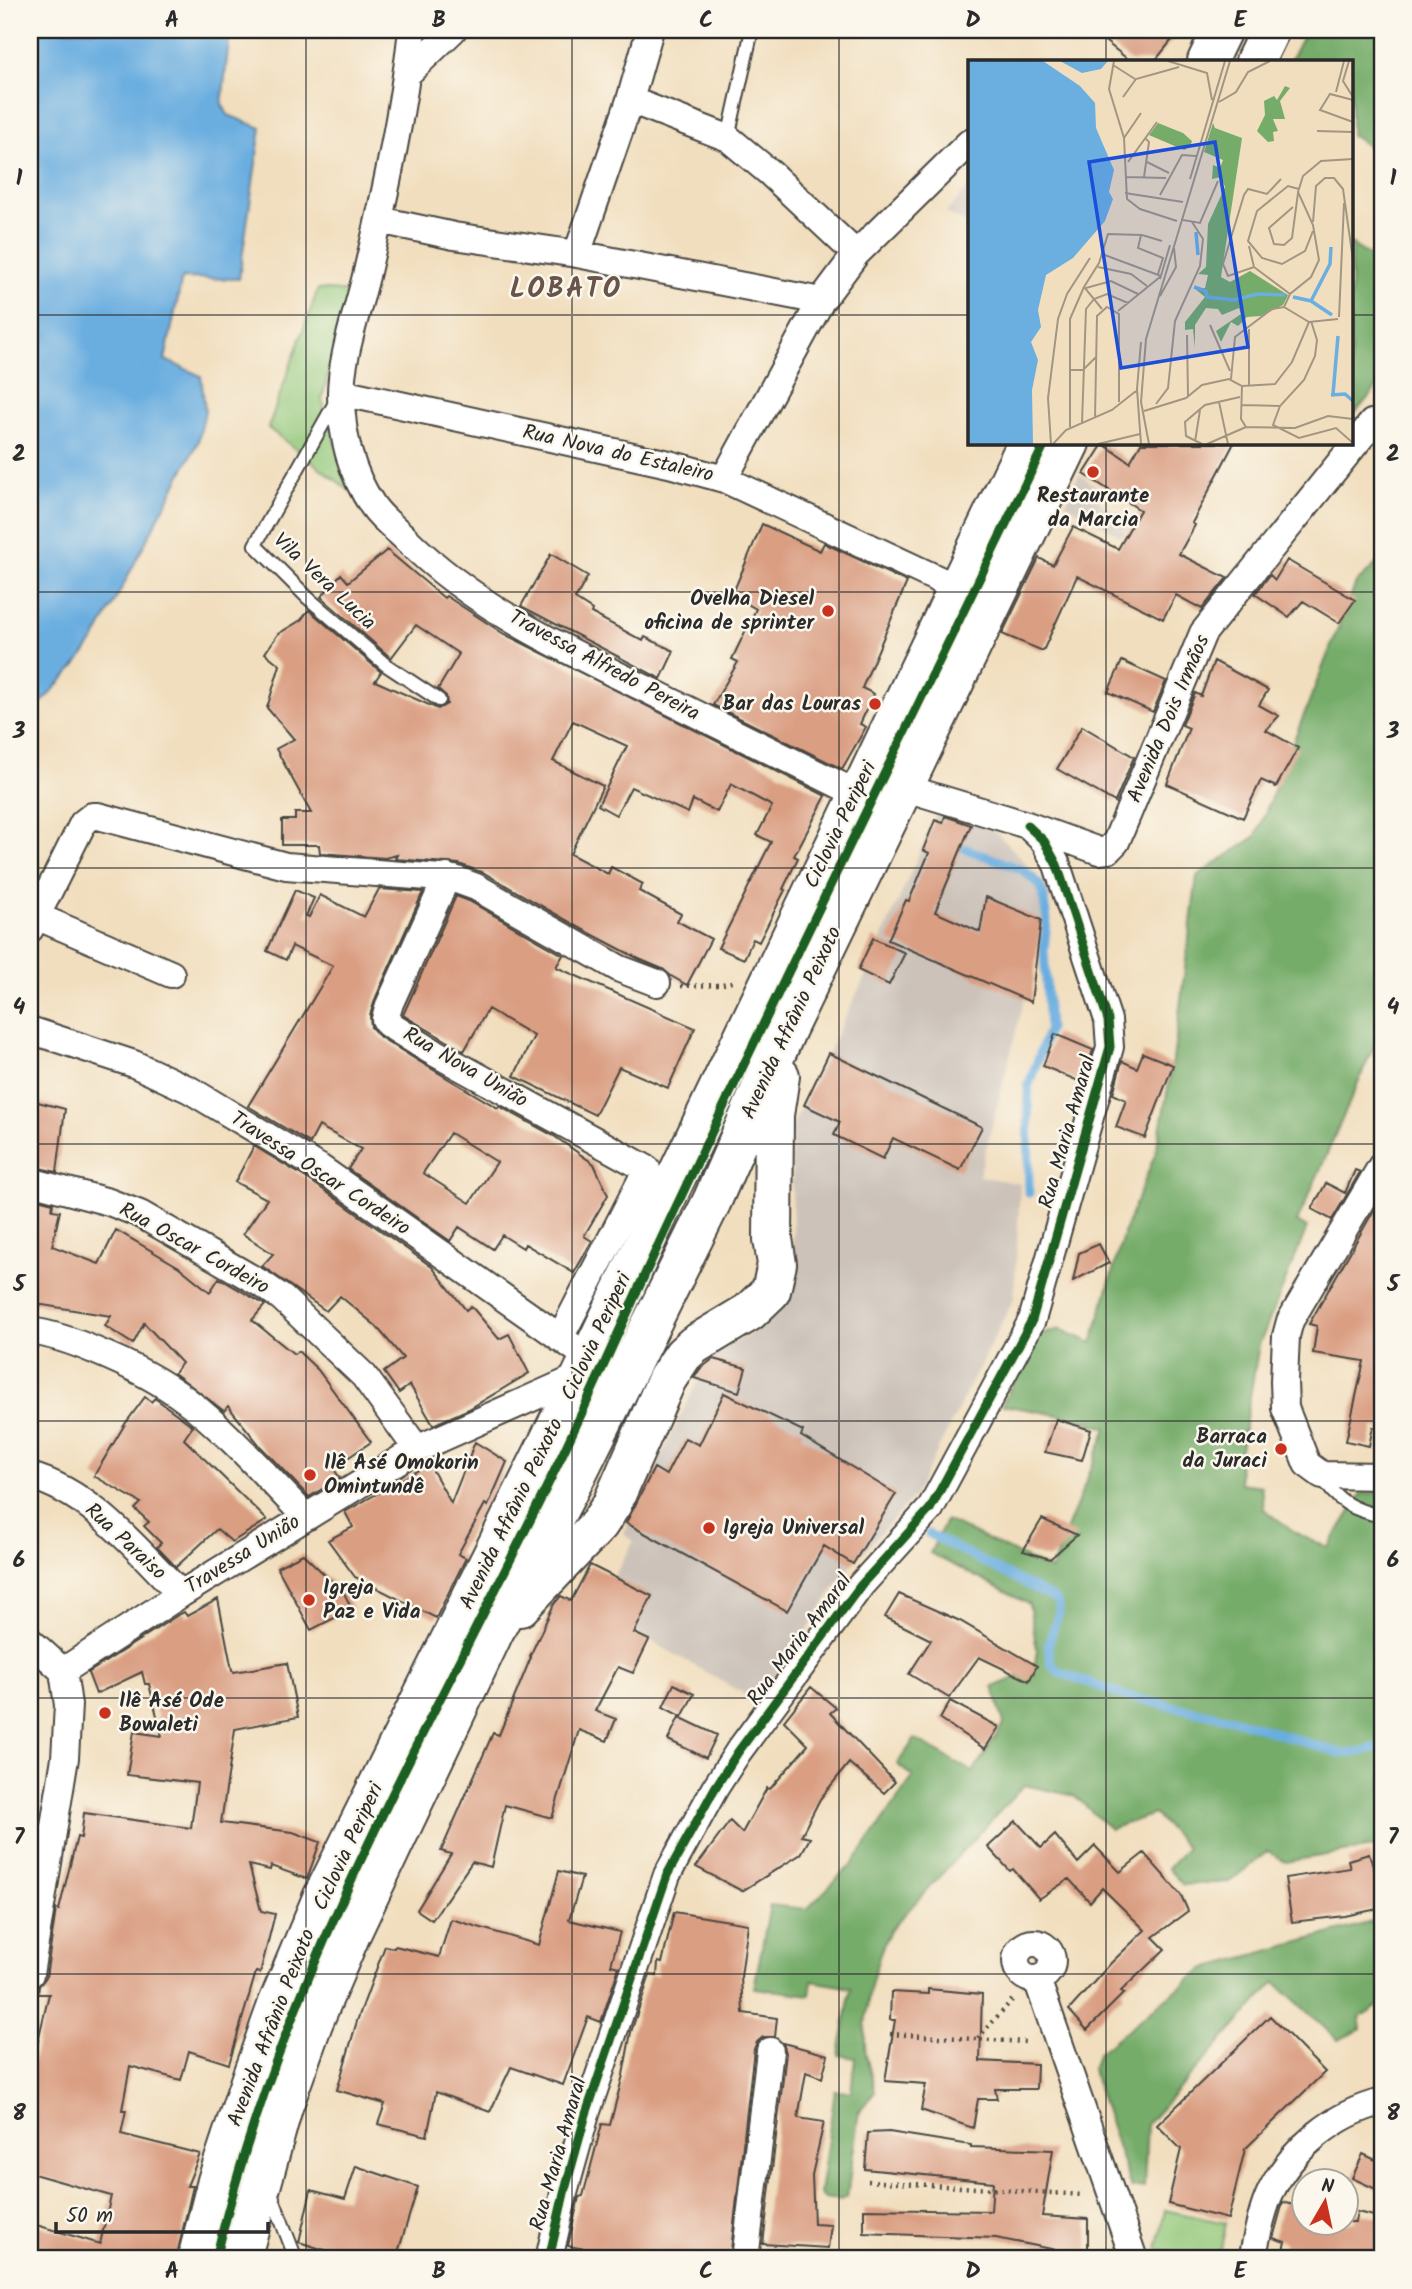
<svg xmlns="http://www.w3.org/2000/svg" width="1412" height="2289" font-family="Kalam,sans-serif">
  <rect width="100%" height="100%" fill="#fbf7ec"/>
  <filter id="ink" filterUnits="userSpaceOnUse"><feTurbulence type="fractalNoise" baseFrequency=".0143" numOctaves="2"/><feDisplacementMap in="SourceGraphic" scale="14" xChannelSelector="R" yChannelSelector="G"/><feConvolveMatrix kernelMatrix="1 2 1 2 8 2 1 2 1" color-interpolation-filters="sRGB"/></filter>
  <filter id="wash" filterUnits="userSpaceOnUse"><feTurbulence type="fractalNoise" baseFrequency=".00686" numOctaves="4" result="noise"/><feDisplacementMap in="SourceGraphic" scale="28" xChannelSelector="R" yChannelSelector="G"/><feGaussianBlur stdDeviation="1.57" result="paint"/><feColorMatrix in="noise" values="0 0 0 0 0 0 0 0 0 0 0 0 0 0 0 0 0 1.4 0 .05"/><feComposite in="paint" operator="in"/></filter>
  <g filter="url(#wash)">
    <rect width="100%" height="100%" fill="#f1debe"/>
    <path fill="#ccc2b9" d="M969,186V230L965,229L968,224L946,213Z
      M1079,474L1101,489L1099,503L1131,520L1122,537L1066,504Z
      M938,810L993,829L1052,891L979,1176L1020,1184L1014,1298L915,1495L844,1573L807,1630L756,1701L596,1609L634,1541L623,1534L710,1356L756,1330L777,1313L784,1299L793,1236L791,1128L863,981Z"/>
    <path fill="#92c779" stroke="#5e7952" stroke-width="2" d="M318,289L349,292L322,399L349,490L268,428Z
      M1165,2210L1226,2223L1219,2259H1207L1157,2249Z"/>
    <path fill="#75ac69" stroke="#506c4a" stroke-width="2" d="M1306,30H1382V155L1351,135V61H1290Z
      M1351,244L1382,264V385L1378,386L1351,418Z
      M1382,559V1028L1297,1222L1307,1228L1259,1345L1239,1460L1240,1483L1261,1486L1264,1509L1296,1533L1328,1548L1362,1494L1382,1492V1856L1379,1846L1285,1862L1268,1851L1229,1882L1183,1885L1168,1869L1187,1847L1154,1814L1110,1829L1075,1796L1024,1785L890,1930C874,1964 864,2005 865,2043C865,2059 872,2076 875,2092L859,2111L847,2197L841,2200L824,2198L820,2193L835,2091L851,2092L855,2058L839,2055L851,1988L812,1981L810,1995L754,1988L770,1905L807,1909L853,1863L913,1777L897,1764L915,1739L973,1772L1004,1723L993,1687L1034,1670L1037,1650L1029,1604L930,1553L946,1520L1051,1570L1107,1428L1070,1417L1002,1405L1036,1336L1060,1329L1092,1343L1124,1232L1156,1152L1173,1061L1197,876L1256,836L1356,583Z
      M1382,1919V2003L1360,2017L1362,2029L1338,2040L1275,1982L1147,2124L1144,2187L1131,2188L1092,2069L1098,2053L1203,1969Z"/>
    <path fill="#6baee0" stroke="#4b6c86" stroke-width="2" d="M30,30H230L222,104L228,115L261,128L239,279L182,278L165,360L201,376L205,411L198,442L95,639L77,664L30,715Z"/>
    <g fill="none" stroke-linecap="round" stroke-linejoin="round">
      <path stroke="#6baee0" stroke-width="9" d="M958,846L1021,869L1039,884L1043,895L1047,920L1044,950L1049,1028L1028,1087L1029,1193
        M929,1534L1055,1599L1059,1605V1612L1048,1645L1051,1663L1059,1672L1125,1696L1236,1720L1339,1753H1355L1382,1746"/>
    </g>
    <g id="blocks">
      <path fill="#da9f83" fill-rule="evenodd" d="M1091,30H1180L1155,61H1130Z
        M1141,443H1234L1192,523L1195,525L1179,554L1227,578L1202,609L1176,595L1163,619L1077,576L1043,651L1002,634L1039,558L1053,565L1073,527L1118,549L1140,510L1084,474L1103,444L1130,462Z
        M762,524L820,551L824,543L907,582L862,688L874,694L860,724L866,727L842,769L713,705L738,662L732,659L756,609L732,595Z
        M387,550L444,598L446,596L504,634L826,796L794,856L798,858L783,889L785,890L759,942L753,939L744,959L718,948L771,842L757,835L772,806L731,784L717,812L693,800L688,813L631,787L616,815L598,805L627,746L573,721L553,761L603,786L570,854L608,874L611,867L643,884L639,891L681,914L677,921L711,939L687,985L671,976L663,969L639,959L584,930L484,873L459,864L395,859L397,855L385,858L320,853L319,845H282V820H295V813H311L276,749L294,739L267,708L280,665L265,653L278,634L301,620L309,610L381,672L375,681L438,709L447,704L446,696L438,689L459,654L416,625L391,658L321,597L341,574L348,582Z
        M551,554L588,576L575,599L592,610L591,613L643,641L645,637L674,651L661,679L521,606Z
        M1287,560L1355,600L1339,623L1303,601L1289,617L1255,594L1270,575L1275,580Z
        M1122,661L1166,681L1153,712L1108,692Z
        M1214,661L1268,690L1259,705L1279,716L1266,730L1298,748L1276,787L1261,780L1243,818L1167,784L1189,728L1182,725L1195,693L1201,696Z
        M1082,726L1134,757L1115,802L1057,769Z
        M945,816L971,825L935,912L980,932L986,897L1041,920L1031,1002L888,940L906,900L909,901L929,853L923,850L935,820L943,823Z
        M379,889L423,892L376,997L370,1015L371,1027L380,1037L420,1062L498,1108L499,1106L554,1136L594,1164L608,1195L584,1236L592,1241L574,1273L525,1244L523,1248L502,1235L493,1249L459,1227L450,1241L348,1169L361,1149L319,1126L310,1143L248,1106L333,966L292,946L286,960L267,951L295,890L314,898L306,916L309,917L320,895L364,917ZM450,1133L497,1162L470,1203L423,1173Z
        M456,896L469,901L563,955L556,967L695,1028L668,1088L619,1067L595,1115L514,1076L534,1036L488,1009L464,1051L403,1015Z
        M873,938L905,953L889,985L858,970Z
        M1055,1034L1093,1050L1083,1083L1043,1066Z
        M829,1053L982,1127L960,1170L893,1138L883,1159L834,1135L840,1122L804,1105Z
        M1143,1053L1173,1065L1145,1138L1116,1127L1126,1100L1113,1094L1122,1061L1137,1068Z
        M30,1100L65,1109L57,1172L30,1166Z
        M254,1146L311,1181L432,1267L466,1310L471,1306L499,1339L509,1334L529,1373L469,1409L433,1425L410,1385L399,1393L384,1372L403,1358L376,1326L340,1296L326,1311L262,1266L273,1254L243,1234L267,1199L235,1182Z
        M1355,1170L1360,1172L1332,1220L1312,1209L1326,1183L1345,1193Z
        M1382,1196V1429L1373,1427L1369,1446L1346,1441L1364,1361L1313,1353L1317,1326L1309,1324Z
        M30,1197L53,1203L52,1210L60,1211L52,1246L99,1264L116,1230L179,1267L210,1292L219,1278L265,1305L252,1320L294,1354L298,1351L318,1370L371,1442L333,1468L340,1478L309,1497L261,1447L228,1406L224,1411L174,1373L182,1363L144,1323L133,1344L105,1326L111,1316L30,1303Z
        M1099,1244L1109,1263L1073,1281L1079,1253Z
        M713,1359L746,1368L739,1392L694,1378L700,1369Z
        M724,1393L803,1431L801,1436L896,1494L853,1564L824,1546L787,1611L626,1523L654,1468L666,1475L685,1438L699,1445Z
        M145,1397L151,1402L155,1398L156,1399L193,1426L184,1439L267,1520L232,1542L217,1529L176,1567L157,1547L161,1543L144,1526L149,1522L135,1509L141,1503L94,1476L125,1424Z
        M1056,1419L1091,1430L1082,1460L1045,1452Z
        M475,1442L507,1462L488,1506L485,1504L458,1554L466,1558L436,1618L355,1577L328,1540L353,1527L345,1512L429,1464L451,1503Z
        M1042,1519L1077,1535L1050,1559L1023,1551Z
        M303,1554L344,1593L352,1609L311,1630L277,1567Z
        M590,1565L652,1596L634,1633L649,1640L633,1673L618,1667L595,1711L616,1719L607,1741L579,1730L552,1818L505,1805L491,1867L472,1862L432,1920L417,1910L451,1854L441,1851L493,1733L499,1735L531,1657L530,1656L554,1604L561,1596L571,1601Z
        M899,1594L960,1621L1037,1666L1029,1681L979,1657L949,1698L909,1674L931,1640L885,1617Z
        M218,1599L232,1670L234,1672L287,1663L298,1717L235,1729L221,1823L293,1832L320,1842L307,1879L271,1866L270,1870L249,1865L261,1911L275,1914L260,1973L256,1972L229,2064L189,2051L181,2080L130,2066L122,2110H126L121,2134L200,2154L187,2186H193L176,2259H30V2223L100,2244L111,2196L30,2173V2075L49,1994H38L39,1986L46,1977L56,1909L59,1910L77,1837L81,1838L84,1813L191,1828L197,1783L127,1775L134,1732L162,1736L149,1684H145L142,1672L96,1694L88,1673L178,1615L184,1612L187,1616Z
        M674,1684L694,1694L682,1717L663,1707Z
        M811,1687L836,1708L830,1713L895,1782L884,1793L849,1763L820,1799L801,1836L810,1838L801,1854L742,1891L696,1867L730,1821L742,1833L767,1788L770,1789L808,1745L784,1721Z
        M950,1701L999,1727L985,1749L940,1719Z
        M679,1717L717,1735L706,1758L668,1740Z
        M1016,1821L1041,1848L1055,1835L1078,1863L1095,1846L1120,1872L1144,1853L1181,1895L1188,1911L1153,1937L1165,1949L1121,1991L1124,1993L1087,2030L1069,2010L1111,1963L1145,1930L1102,1888L1090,1902L1069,1879L1039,1899L1013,1869L1010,1871L988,1847Z
        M1369,1854L1382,1892V1908L1345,1916L1292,1922L1285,1878L1350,1868L1348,1860Z
        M559,1871L582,1877L569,1920L620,1932L611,1965L619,1967L601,2022L588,2017L563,2085L511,2067L490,2112L436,2092L427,2136L378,2124L385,2104L337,2090L357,2021L385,1946L394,1948L395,1946L439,1957L451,1919L539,1945Z
        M674,1912L748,1924L741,1977L743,2013L777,2018L775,2037H763L757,2042L754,2049L730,2259H626V2256L568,2246L579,2197L583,2196L602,2124L610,2125L623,2075L631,2032L650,1975L657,1976L658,1962L662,1963Z
        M928,1989L982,1994L980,2061L1037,2064L1036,2089H995L997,2099H978L973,2128L921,2110L926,2084L885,2081L895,2020H890L891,1992L928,1994Z
        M1270,2016L1325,2072L1245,2149L1228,2219L1168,2204L1181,2149L1157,2125Z
        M783,2043L828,2055L822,2078L806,2072L798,2118L824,2122L812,2175L814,2224L831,2225L828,2248L763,2244L786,2053Z
        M889,2132L971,2145V2147L1053,2150L1042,2216L1088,2219V2259L1067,2256V2252L996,2238L864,2233V2209L991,2211L993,2182L865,2169L868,2133Z
        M1363,2154L1382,2163V2192L1352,2178Z
        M356,2166L418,2187L396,2259H353L299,2242L311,2190L345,2199Z
        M1283,2202L1304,2208V2222H1355L1357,2212L1382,2218V2259H1281L1285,2242L1273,2238Z"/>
    </g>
  </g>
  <g filter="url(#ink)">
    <use href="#blocks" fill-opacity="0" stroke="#494641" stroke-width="2"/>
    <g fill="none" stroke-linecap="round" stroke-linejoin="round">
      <g stroke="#494641" stroke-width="16">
        <path id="service" d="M728,138L752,30
          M336,401L255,545L308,598L386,665L439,700
          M1322,1476C1335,1501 1355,1511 1382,1516
          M270,2191L296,2259"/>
      </g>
      <g stroke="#494641" stroke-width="30">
        <path id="minor" d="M412,30C403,112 385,195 366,276C357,314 341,356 341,395C341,434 351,474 373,506C382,519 396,529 407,540C476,608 564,649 650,691C720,726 790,761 860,795
          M407,74L453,30
          M630,100L728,138L770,173L856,254
          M379,220L454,236L577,254L821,301
          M577,254L630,100L650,30
          M341,392L669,464L724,479L959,589
          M724,479L821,301L856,254L969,143
          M902,787L1027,825L1099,851L1108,850L1116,842L1203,633L1372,423
          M447,877L390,1003L385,1019L388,1024L428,1049L647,1169L560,1338
          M36,916L171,974
          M30,929L83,823L92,816H98L286,866L454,879L476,887L620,969L657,983
          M30,1030L134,1064L190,1090L320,1168L589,1358
          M1382,1165L1290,1321L1286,1336L1284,1381L1285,1408L1307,1464L1322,1475L1382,1476
          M30,1181L109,1202L140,1214L265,1286L282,1298L364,1376L417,1449
          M30,1331C52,1334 75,1342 96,1351C128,1364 158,1379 186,1400C229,1433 267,1477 305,1516
          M30,1476C92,1493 137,1550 181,1594
          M30,1641L63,1671L68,1705L65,1758L30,1974
          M63,1671L181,1594L417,1449L581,1376
          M1016 1961a18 18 0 1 1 36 0a18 18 0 1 1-36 0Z
          M1037,1979L1134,2259
          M549,2259L564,2193L586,2114L667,1875L715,1788L738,1752L861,1585L930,1509L1032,1320L1110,1047L1108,1020L1057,865L1044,841L1027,825
          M745,2259L770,2051
          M1252,2259C1257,2237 1261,2212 1271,2191C1293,2148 1335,2113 1382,2102"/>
      </g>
      <g stroke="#494641" stroke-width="42">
        <path id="primary" d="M1207,61L1222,30
          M1255,61L1270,30
          M520,1607L599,1524L612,1504L667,1379L683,1355L694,1345L749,1312L771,1291L777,1264L773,1239L774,1115L780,1076
          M197,2259L217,2181L250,2081L278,2003L322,1898L581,1376L1027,443
          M241,2259L283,2107L313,2023L351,1934L494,1632L573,1482L712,1201L787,1029L1070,443"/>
      </g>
      <path stroke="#494641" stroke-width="4.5" stroke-dasharray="2 5" stroke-linecap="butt" d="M681,986L719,985L735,981
        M890,2034L1025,2042
        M978,2038L1014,1998
        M868,2181L1083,2195"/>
      <use href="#service" stroke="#fff" stroke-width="12"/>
      <use href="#minor" stroke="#fff" stroke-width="26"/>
      <use href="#primary" stroke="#fff" stroke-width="38"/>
      <g stroke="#fbf7ec" stroke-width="13">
        <path id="cycleway" d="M216,2259C280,1980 428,1731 552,1476C596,1386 635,1293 678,1203C798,948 923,696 1045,443
          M549,2259L564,2193L586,2114L667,1875L715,1788L738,1752L861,1585L930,1509L1032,1320L1110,1047L1108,1020L1057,865L1044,841L1027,825"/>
      </g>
      <use href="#cycleway" stroke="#1b5e20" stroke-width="9"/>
    </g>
  </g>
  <path fill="none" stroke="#2b2b2b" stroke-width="2" stroke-opacity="0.55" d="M306,30V2259M572,30V2259M839,30V2259M1106,30V61M30,315H969M1351,315H1382M1106,443V2259M30,592H1382M30,868H1382M30,1144H1382M30,1421H1382M30,1698H1382M30,1974H1382"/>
  <g fill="#c8321e" stroke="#fbf7ec" stroke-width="2.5">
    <circle cx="1093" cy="472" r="7"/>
    <circle cx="828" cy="611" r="7"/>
    <circle cx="875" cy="704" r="7"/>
    <circle cx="1281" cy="1449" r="7"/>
    <circle cx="310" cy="1475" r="7"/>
    <circle cx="709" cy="1528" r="7"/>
    <circle cx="309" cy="1600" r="7"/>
    <circle cx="105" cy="1713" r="7"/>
  </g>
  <g text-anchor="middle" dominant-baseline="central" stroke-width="5" stroke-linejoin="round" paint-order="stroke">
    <g font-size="21" fill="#2b2b2b" stroke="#fbf7ec">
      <text transform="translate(618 454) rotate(13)">Rua Nova do Estaleiro</text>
      <text transform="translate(324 582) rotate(43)">Vila Vera Lucia</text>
      <text transform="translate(604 666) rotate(28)">Travessa Alfredo Pereira</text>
      <text transform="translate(1169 719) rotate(-67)">Avenida Dois Irmãos</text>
      <text transform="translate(841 825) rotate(-64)">Ciclovia Periperi</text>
      <text transform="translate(792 1023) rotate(-65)">Avenida Afrânio Peixoto</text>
      <text transform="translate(465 1068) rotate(30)">Rua Nova União</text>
      <text transform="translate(1068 1132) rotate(-74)">Rua Maria Amaral</text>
      <text transform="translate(320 1174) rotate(33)">Travessa Oscar Cordeiro</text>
      <text transform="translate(194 1249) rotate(29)">Rua Oscar Cordeiro</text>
      <text transform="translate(597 1337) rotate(-65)">Ciclovia Periperi</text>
      <text transform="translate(512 1514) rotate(-64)">Avenida Afrânio Peixoto</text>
      <text transform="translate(125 1542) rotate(43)">Rua Paraiso</text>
      <text transform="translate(243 1555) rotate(-32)">Travessa União</text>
      <text transform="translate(800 1640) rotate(-53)">Rua Maria Amaral</text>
      <text transform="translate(349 1847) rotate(-65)">Ciclovia Periperi</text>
      <text transform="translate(272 2028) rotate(-69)">Avenida Afrânio Peixoto</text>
      <text transform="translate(559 2154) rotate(-74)">Rua Maria Amaral</text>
    </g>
    <g font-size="21" font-weight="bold" fill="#2b2b2b" stroke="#fbf7ec" text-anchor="start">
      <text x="1093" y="496" text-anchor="middle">Restaurante<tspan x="1093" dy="24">da Marcia</tspan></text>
      <text x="814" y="599" text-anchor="end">Ovelha Diesel<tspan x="814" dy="24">oficina de sprinter</tspan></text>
      <text x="861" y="704" text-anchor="end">Bar das Louras</text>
      <text x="1267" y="1437" text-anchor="end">Barraca<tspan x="1267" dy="24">da Juraci</tspan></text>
      <text x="324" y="1463">Ilê Asé Omokorin<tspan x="324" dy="24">Omintundê</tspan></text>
      <text x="723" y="1528">Igreja Universal</text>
      <text x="323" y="1588">Igreja<tspan x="323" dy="24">Paz e Vida</tspan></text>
      <text x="119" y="1701">Ilê Asé Ode<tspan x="119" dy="24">Bowaleti</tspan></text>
    </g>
    <g font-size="28" font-weight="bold" letter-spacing="2" fill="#68544a" stroke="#fbf7ec">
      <text x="566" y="289">LOBATO</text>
    </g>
  </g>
  <g transform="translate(968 60)">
    <rect width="385" height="385" fill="#f1debe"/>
    <path d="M317,26L322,28L312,41L317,59H305L310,71L305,72L306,81L300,82L289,71L297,55L296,41L306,36L309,40ZM190,63L215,73L224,81L222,87L216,90L181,75ZM245,63L247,68L274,78L253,217L262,222L282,211L320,235L315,245L293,256L279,257L270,266L263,262L253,282L248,271L273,254L271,248L254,255L250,249L238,248L227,265V288L225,269L217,270V262L237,237L226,228H237L240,215L230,214L238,207L240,164L257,127L253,117L244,119L245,105L252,108L255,100L236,92Z" fill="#75ac69"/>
    <path d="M0,1H75L112,26L127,43L128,68L146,110L141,132L145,139L137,161L105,198L78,215L70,250L73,267L63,282L70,300L64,330L65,384H0ZM92,1H140L133,9L114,13Z" fill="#6baee0"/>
    <path fill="none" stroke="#6baee0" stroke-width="3.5" d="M228,172L230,195M226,227L238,231L239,237L266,240L289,234L317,235M325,237L343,241L364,255M343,241L362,204L363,187M365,334L370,276M363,335L377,334L385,341"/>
    <path fill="none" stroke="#a29683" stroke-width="2" d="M146,1L141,29L156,78L159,139L172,149L209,161M200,1L239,13L244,40M381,1L375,21L385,37M145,5L167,19M368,32L376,1M155,37L168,19L211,7M385,40L362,34L352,50L385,62M251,42L268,32L280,12L302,1M349,71L385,72M156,78L173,53M160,102L189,62M179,102L201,113M158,117L198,118M176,117L181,82L177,78M222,119L257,1M313,119L299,134L280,129L276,135L255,204L260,216L286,207L322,234M331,129L320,126L289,151L280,181L294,198L314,204L337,191L345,171M157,133L215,142M192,135L214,95L228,96M325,147L301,168L306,184L316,185L324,178L330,133M215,160L232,163L250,121M345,162L348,126L357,118H366L375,129L385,200M173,175L170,188L195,198L190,214M281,186L286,207M134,194L193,216M130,207L163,214L179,226M192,219L202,185M118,228L143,221L170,234M192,236L208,207L206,188M316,247L322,234L343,217L351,200L345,165L330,132L335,116L353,101L385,99M134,249L116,227L131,203L140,174L174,175L194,181M150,251L192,217M371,257L376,143M343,261L349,280L347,296L336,320L312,346L305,365L331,378L368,368L385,383M242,265L262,311M281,269V326M219,275L220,336M103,310H115L129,296M263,319L267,277L304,249L316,247L341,262L370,259M274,326L307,324L324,302L341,262M251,342L260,384M188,344L200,328L207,261L232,206L235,179L224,162M274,345L312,346M176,351L218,338L234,325L261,319L274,326L273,359L278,367L327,368L360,356L385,359M127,358L129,256L139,247L151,254V342M114,363L118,249L126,239L139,234L160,243M102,367V259L116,227M227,382L232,350M83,384L80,338L90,259L99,234L122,198M85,384L98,370L144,350L168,331M130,384L172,374M173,384L169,329L173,282M181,384L173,342L178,279L262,1M234,384L218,376L217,362L237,345L272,337M239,384L278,367"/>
    <path fill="#1d4ed8" fill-opacity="0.15" stroke="#1d4ed8" stroke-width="3.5" d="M247,82L280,287L153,308L121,102Z"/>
    <rect width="385" height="385" fill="none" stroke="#2b2b2b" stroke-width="3.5"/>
  </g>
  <rect width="1412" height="2289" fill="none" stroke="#fbf7ec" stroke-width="77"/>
  <g transform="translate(1325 2202) rotate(9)"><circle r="33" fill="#fbf7ec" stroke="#a8a59f" stroke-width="2"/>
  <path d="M0-5L12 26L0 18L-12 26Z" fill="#c8321e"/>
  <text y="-10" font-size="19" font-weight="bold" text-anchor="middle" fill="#2b2b2b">N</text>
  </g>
  <path d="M56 2222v10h212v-10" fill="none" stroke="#2b2b2b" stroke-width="3.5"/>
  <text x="66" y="2222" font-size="21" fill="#2b2b2b" stroke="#fbf7ec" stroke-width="5" paint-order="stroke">50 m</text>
  <rect x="38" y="38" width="1336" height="2212" fill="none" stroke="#2b2b2b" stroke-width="2.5"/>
  <g font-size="23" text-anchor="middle" font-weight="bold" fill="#2b2b2b">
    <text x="172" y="27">A</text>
    <text x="439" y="27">B</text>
    <text x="706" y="27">C</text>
    <text x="973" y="27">D</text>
    <text x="1240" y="27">E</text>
    <text x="19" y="185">1</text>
    <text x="1393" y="185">1</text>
    <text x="19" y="461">2</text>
    <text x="1393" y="461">2</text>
    <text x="19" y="738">3</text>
    <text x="1393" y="738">3</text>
    <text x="19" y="1014">4</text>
    <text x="1393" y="1014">4</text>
    <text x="19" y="1291">5</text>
    <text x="1393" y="1291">5</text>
    <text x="19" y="1567">6</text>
    <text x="1393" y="1567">6</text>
    <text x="19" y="1844">7</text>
    <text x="1393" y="1844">7</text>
    <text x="19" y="2120">8</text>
    <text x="1393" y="2120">8</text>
    <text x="172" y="2278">A</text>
    <text x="439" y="2278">B</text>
    <text x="706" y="2278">C</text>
    <text x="973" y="2278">D</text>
    <text x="1240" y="2278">E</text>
  </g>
</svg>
